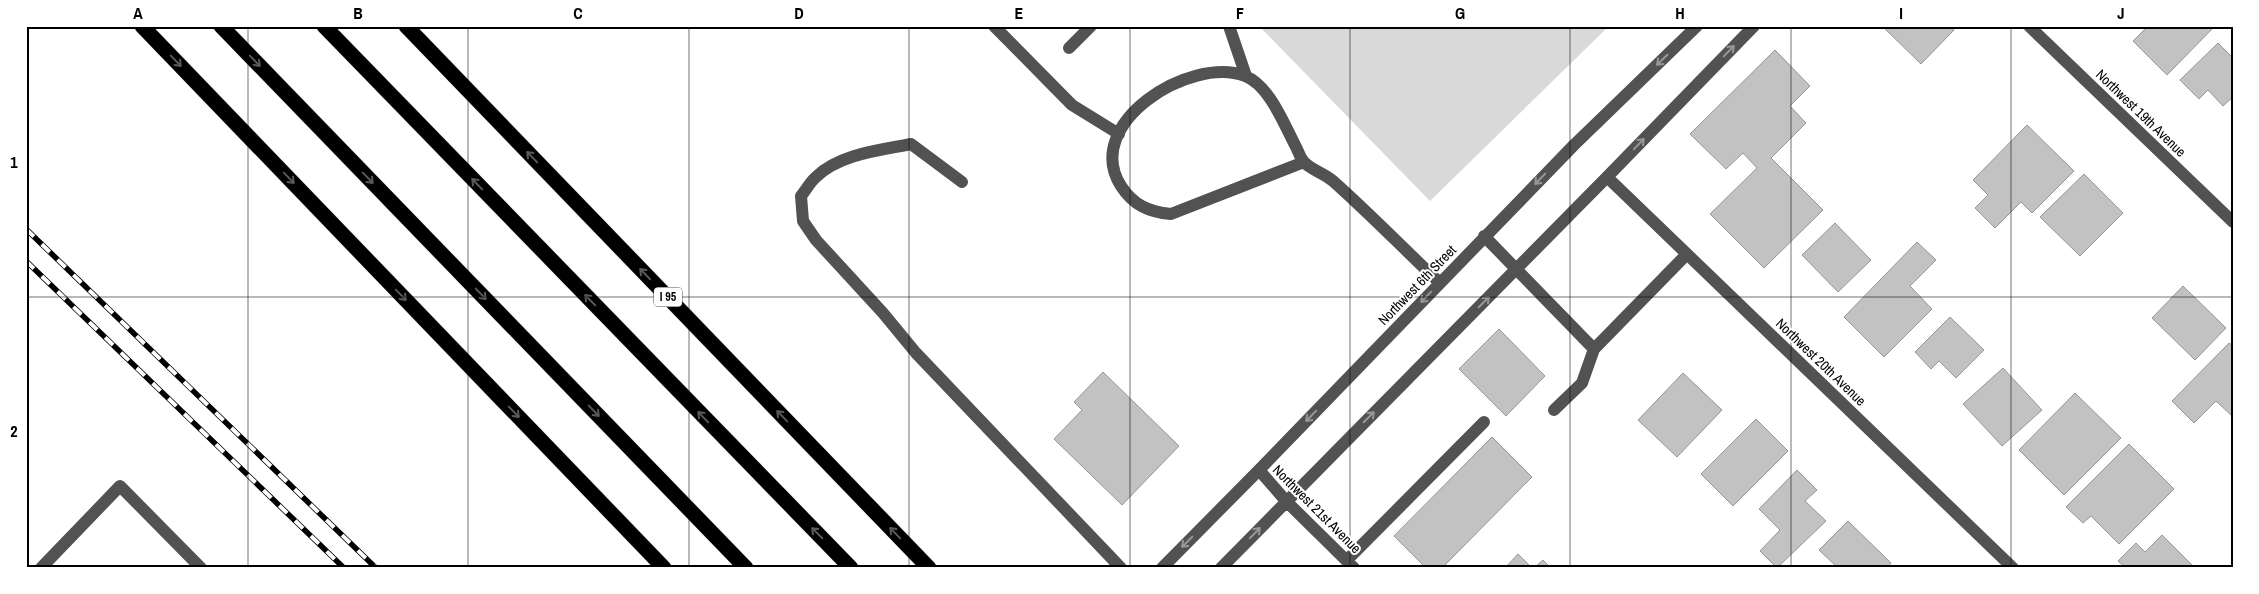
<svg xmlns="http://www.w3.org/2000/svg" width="2259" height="594" font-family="'Archivo Narrow',sans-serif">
  <rect width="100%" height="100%" fill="#fff"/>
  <path fill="#d9d9d9" d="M1259,26H1609L1430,201Z"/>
  <path fill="#c2c2c2" stroke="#969696" d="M1882,26H1951L1954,30L1921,64Z
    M2148,26H2215L2167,75L2133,41Z
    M2218,43L2233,58V97L2223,106L2208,90L2199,99L2180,80Z
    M1775,50L1810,86L1790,106L1806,123L1771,158L1823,210L1764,268L1710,214L1757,168L1743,153L1726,169L1690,134Z
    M2027,125L2074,171L2032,213L2021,202L1995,228L1975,208L1988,195L1973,180Z
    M2084,174L2123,213L2080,256L2040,217Z
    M1835,223L1871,260L1838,292L1802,255Z
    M1917,242L1936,260L1910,286L1932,309L1884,357L1844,317Z
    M2183,286L2226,328L2195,360L2152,318Z
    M1950,317L1984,350L1956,378L1939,361L1931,369L1915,352Z
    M1499,329L1545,376L1506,416L1459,369Z
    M2229,343L2233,346V417L2216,401L2194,423L2172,401Z
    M2003,368L2042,410L2002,446L1963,404Z
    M1103,372L1179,446L1122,505L1054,439L1082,410L1074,402Z
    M1683,373L1722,410L1677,457L1638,420Z
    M2075,393L2121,438L2064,495L2019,450Z
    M1756,419L1788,451L1733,506L1701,474Z
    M1492,437L1532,477L1442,568H1426L1394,536Z
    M2129,444L2174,489L2119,544L2091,516L2083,523L2066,507Z
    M1797,470L1817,490L1805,501L1826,521L1777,568L1760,551L1780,530L1759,509Z
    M1848,521L1891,563L1887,568H1838L1819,550Z
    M2162,535L2193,566L2191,568H2126L2118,561L2136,543L2145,552Z
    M1518,554L1532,568H1505Z
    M1543,560L1551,568H1534Z"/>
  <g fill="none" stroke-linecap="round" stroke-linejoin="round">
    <g stroke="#dbdbdb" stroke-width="16">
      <path id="highway" d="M142,26L664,568
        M221,26L746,568
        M324,26L851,568
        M406,26L929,568"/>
    </g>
    <path stroke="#525252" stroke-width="12" d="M994,26L1072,105L1119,134
      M1229,26L1246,76
      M2029,26L2233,222
      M1069,48L1091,26
      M1304,162L1171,214C1149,212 1133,205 1121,186C1081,124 1190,55 1245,76C1269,85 1284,124 1295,145C1298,150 1300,158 1304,162C1311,170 1324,173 1333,181C1369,213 1404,249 1440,283
      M1607,177L2013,568
      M962,182L911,144C881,150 839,154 816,177C810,182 806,190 801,196L803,221L816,240L883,313L916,353L1121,568
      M1484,236L1594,349
      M1554,410L1582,383L1594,349L1687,254
      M1259,470L1286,501L1354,568
      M1347,560L1484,422
      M41,568L120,486L201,568
      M1162,568L1259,470L1574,145L1697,26
      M1221,568L1607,177L1754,26"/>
    <use href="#highway" stroke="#000" stroke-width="15"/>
    <g stroke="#000" stroke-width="5.5">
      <path id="rail" d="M26,229L376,568
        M26,261L344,568"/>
    </g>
    <use href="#rail" stroke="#fff" stroke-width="4" stroke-dasharray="11" stroke-linecap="butt"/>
  </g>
  <defs><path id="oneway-shaft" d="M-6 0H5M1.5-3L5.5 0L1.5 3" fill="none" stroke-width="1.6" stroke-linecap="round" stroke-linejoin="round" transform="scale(1.25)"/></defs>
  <g stroke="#979797">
    <use href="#oneway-shaft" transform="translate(1729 51) rotate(-46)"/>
    <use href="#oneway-shaft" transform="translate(1662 60) rotate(136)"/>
    <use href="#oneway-shaft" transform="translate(1639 144) rotate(-46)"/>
    <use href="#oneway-shaft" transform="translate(1540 179) rotate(134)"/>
    <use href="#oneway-shaft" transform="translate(1426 297) rotate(134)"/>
    <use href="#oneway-shaft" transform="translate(1484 302) rotate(-45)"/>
    <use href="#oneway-shaft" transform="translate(1311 416) rotate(134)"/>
    <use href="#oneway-shaft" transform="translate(1369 417) rotate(-45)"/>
    <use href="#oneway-shaft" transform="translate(1255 533) rotate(-46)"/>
    <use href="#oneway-shaft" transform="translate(1187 542) rotate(135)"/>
  </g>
  <g stroke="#595959">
    <use href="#oneway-shaft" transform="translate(176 61) rotate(46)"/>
    <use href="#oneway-shaft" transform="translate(255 61) rotate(46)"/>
    <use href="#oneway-shaft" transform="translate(532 157) rotate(-134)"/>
    <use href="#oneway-shaft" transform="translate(289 178) rotate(46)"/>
    <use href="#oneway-shaft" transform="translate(368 178) rotate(46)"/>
    <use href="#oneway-shaft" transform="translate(477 184) rotate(-134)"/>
    <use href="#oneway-shaft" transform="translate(645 274) rotate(-134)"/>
    <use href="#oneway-shaft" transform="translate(481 294) rotate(46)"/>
    <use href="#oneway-shaft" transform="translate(401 295) rotate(46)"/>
    <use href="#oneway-shaft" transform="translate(590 300) rotate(-134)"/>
    <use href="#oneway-shaft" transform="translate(594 411) rotate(46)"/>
    <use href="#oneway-shaft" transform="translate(514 412) rotate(46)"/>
    <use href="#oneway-shaft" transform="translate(782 416) rotate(-134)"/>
    <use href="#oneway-shaft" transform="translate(703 417) rotate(-134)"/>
    <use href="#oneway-shaft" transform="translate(817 533) rotate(-135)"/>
    <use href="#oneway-shaft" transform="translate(895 533) rotate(-134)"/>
  </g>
  <path fill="none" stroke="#000" stroke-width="1" stroke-opacity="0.55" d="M248,26V568M468,26V568M689,26V568M909,26V568M1130,26V568M1350,26V568M1570,26V568M1791,26V568M2011,26V568M26,297H2233"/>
  <g text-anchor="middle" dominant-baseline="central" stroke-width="4" stroke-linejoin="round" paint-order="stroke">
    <rect fill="#fff" stroke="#4c4c4c" stroke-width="1" x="654" y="287.5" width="28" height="19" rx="4"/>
    <g font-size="12" font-weight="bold" fill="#000">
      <text x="668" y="297">I 95</text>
    </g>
    <g font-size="14" fill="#000" stroke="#fff">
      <text transform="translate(2141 113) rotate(44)">Northwest 19th Avenue</text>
      <text transform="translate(1417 285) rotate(-46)">Northwest 6th Street</text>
      <text transform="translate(1821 362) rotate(44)">Northwest 20th Avenue</text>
      <text transform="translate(1317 509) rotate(45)">Northwest 21st Avenue</text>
    </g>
  </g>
  <rect width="2259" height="594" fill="none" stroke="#ffffff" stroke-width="55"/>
  <rect x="28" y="28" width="2204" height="538" fill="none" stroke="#000" stroke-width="2"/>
  <g font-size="16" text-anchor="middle" font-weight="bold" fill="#000">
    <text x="138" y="19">A</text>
    <text x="358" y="19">B</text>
    <text x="578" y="19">C</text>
    <text x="799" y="19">D</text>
    <text x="1019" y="19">E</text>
    <text x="1240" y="19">F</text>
    <text x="1460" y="19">G</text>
    <text x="1680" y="19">H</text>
    <text x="1901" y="19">I</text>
    <text x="2121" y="19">J</text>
    <text x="14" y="168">1</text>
    <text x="14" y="437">2</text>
  </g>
</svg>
